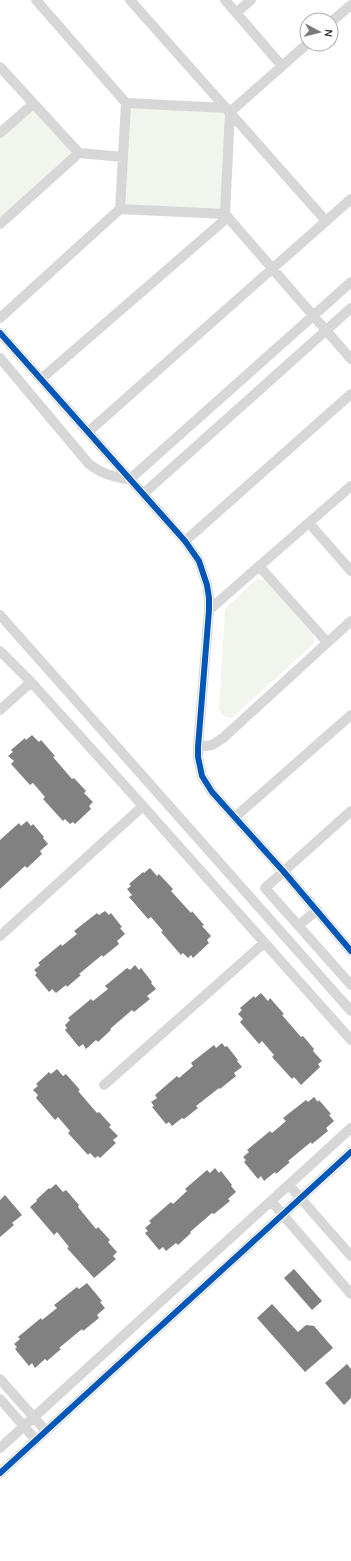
<svg xmlns="http://www.w3.org/2000/svg" width="351" height="1561" font-family="Karla,sans-serif">
  <rect width="100%" height="100%" fill="#fff"/>
  <path fill="#f1f5ed" d="M126,103L230,112L225,214L120,209Z
    M33,104L79,153L0,224V133Z
    M258,579L265,580L313,634L314,642L311,646L233,717C225,719 221,715 219,708L225,609L252,583Z"/>
  <path fill="#818181" d="M32,735L39,742L41,740L55,756L53,757L72,779L74,778L86,791L84,793L93,802L89,806L91,809L75,824L73,822L70,824L65,819L63,821L43,799L45,797L33,783L30,785L11,764L14,761L8,756L13,752L11,750L25,738L26,740Z
    M27,821L31,826L33,824L44,837L43,838L48,844L40,851L42,854L27,868L25,866L0,889V840L19,823L21,826Z
    M150,868L157,876L159,874L173,889L171,891L191,913L192,911L204,925L202,926L211,936L207,940L209,943L193,958L191,955L188,958L183,953L181,955L161,932L163,931L151,917L148,919L129,897L132,895L127,889L131,886L129,884L143,872L144,873Z
    M105,911L109,915L111,913L122,927L120,928L125,934L117,941L119,944L103,957L102,955L79,974L81,975L67,987L66,985L56,993L52,989L49,992L35,975L37,973L34,970L40,965L38,963L61,944L62,946L77,934L74,931L97,913L99,915Z
    M135,965L139,970L141,968L152,982L151,983L156,989L147,996L150,999L134,1012L132,1010L110,1029L111,1030L98,1042L96,1040L86,1049L83,1044L79,1047L65,1030L67,1028L65,1025L70,1020L68,1018L91,999L93,1001L108,989L105,986L127,968L130,970Z
    M261,993L268,1001L270,998L284,1014L282,1015L301,1037L303,1036L314,1049L313,1051L322,1061L318,1064L320,1067L301,1085L294,1077L292,1079L272,1057L274,1055L262,1041L259,1044L240,1022L243,1019L238,1014L242,1010L240,1008L254,996L255,998Z
    M222,1043L225,1047L227,1046L238,1060L237,1061L242,1067L234,1073L236,1076L220,1089L219,1088L196,1106L198,1108L184,1119L182,1118L172,1126L169,1122L166,1124L152,1107L154,1106L151,1102L157,1098L155,1095L177,1076L179,1078L193,1066L191,1063L214,1045L216,1048Z
    M57,1069L63,1076L66,1074L80,1090L78,1091L97,1113L99,1112L111,1125L109,1127L118,1136L113,1140L116,1143L100,1158L98,1156L95,1158L90,1153L88,1155L68,1133L70,1131L58,1117L55,1120L36,1098L38,1095L33,1090L38,1086L36,1084L49,1072L51,1074Z
    M314,1097L318,1102L319,1100L331,1114L329,1115L334,1121L326,1128L328,1131L312,1144L311,1142L288,1161L290,1162L276,1174L275,1172L264,1181L261,1176L258,1179L244,1162L246,1160L243,1157L249,1152L247,1150L270,1131L272,1133L286,1121L283,1118L306,1100L308,1102Z
    M215,1168L219,1173L221,1171L232,1185L231,1186L236,1192L228,1199L230,1201L214,1214L212,1213L190,1232L191,1233L178,1245L176,1243L166,1251L163,1247L159,1250L145,1233L148,1231L145,1228L151,1223L149,1221L171,1202L173,1204L187,1191L185,1189L207,1170L210,1173Z
    M56,1184L63,1192L66,1190L79,1205L78,1207L96,1229L98,1227L110,1240L108,1242L117,1252L113,1256L116,1259L94,1278L67,1248L69,1247L57,1232L54,1235L30,1207L37,1201L36,1200L49,1188L50,1189Z
    M5,1195L22,1215L12,1223L14,1225L0,1237V1200Z
    M294,1269L322,1301L312,1310L284,1278Z
    M87,1283L102,1301L100,1302L105,1308L97,1315L99,1318L83,1331L82,1329L59,1348L61,1349L47,1361L45,1359L35,1368L32,1363L29,1366L15,1349L17,1347L14,1344L20,1339L18,1337L41,1318L42,1320L57,1308L54,1305L77,1287L79,1289Z
    M272,1304L298,1332L306,1325L314,1326L333,1348L305,1372L257,1318Z
    M347,1364L351,1369V1398L344,1405L325,1383Z"/>
  <g fill="none" stroke-linecap="round" stroke-linejoin="round">
    <path stroke="#d7d7d7" stroke-width="10" d="M36,0L126,103
      M130,0L326,221
      M225,0L282,66
      M236,13L251,0
      M331,22L351,5
      M0,67L79,153L123,157
      M0,133L33,104
      M120,209L126,103L227,108
      M225,214L351,359
      M0,224L79,153
      M0,318L120,209L225,214L230,112L307,44
      M0,333L185,541L199,561L207,585L209,598V610L198,747V757L202,776L212,792L284,872L351,951
      M0,358L89,464C102,474 114,478 130,479L351,282
      M41,379L228,217
      M88,432L351,199
      M143,494L351,308
      M309,523L351,571
      M185,541L351,394
      M259,566L327,642
      M209,610L351,486
      M0,615L351,1011
      M0,651L31,682L143,806L351,1040
      M0,710L31,682
      M198,747L212,745L223,738L351,621
      M351,811L265,888L351,985
      M235,817L351,715
      M299,925L317,910
      M0,936L143,806
      M104,1085L264,943
      M289,1185L351,1256
      M271,1201L351,1294
      M0,1379L46,1431
      M0,1399L36,1440
      M0,1448L351,1128
      M0,1473L351,1152"/>
    <g stroke="#fff" stroke-width="8">
      <path id="cycleway" d="M0,333L185,541L199,561L207,585L209,598V610L198,747V757L202,776L212,792L284,872L351,951
        M0,1473L351,1152"/>
    </g>
    <use href="#cycleway" stroke="#0057b8" stroke-width="6"/>
  </g>
  <g transform="translate(319 32) rotate(97)"><circle r="19" fill="#ffffff" stroke="#adadad"/>
  <path d="M0-3L7 15L0 10L-7 15Z" fill="#7a7a7a"/>
  <text y="-6" font-size="11" font-weight="bold" text-anchor="middle" fill="#333333">N</text>
  </g>
</svg>
